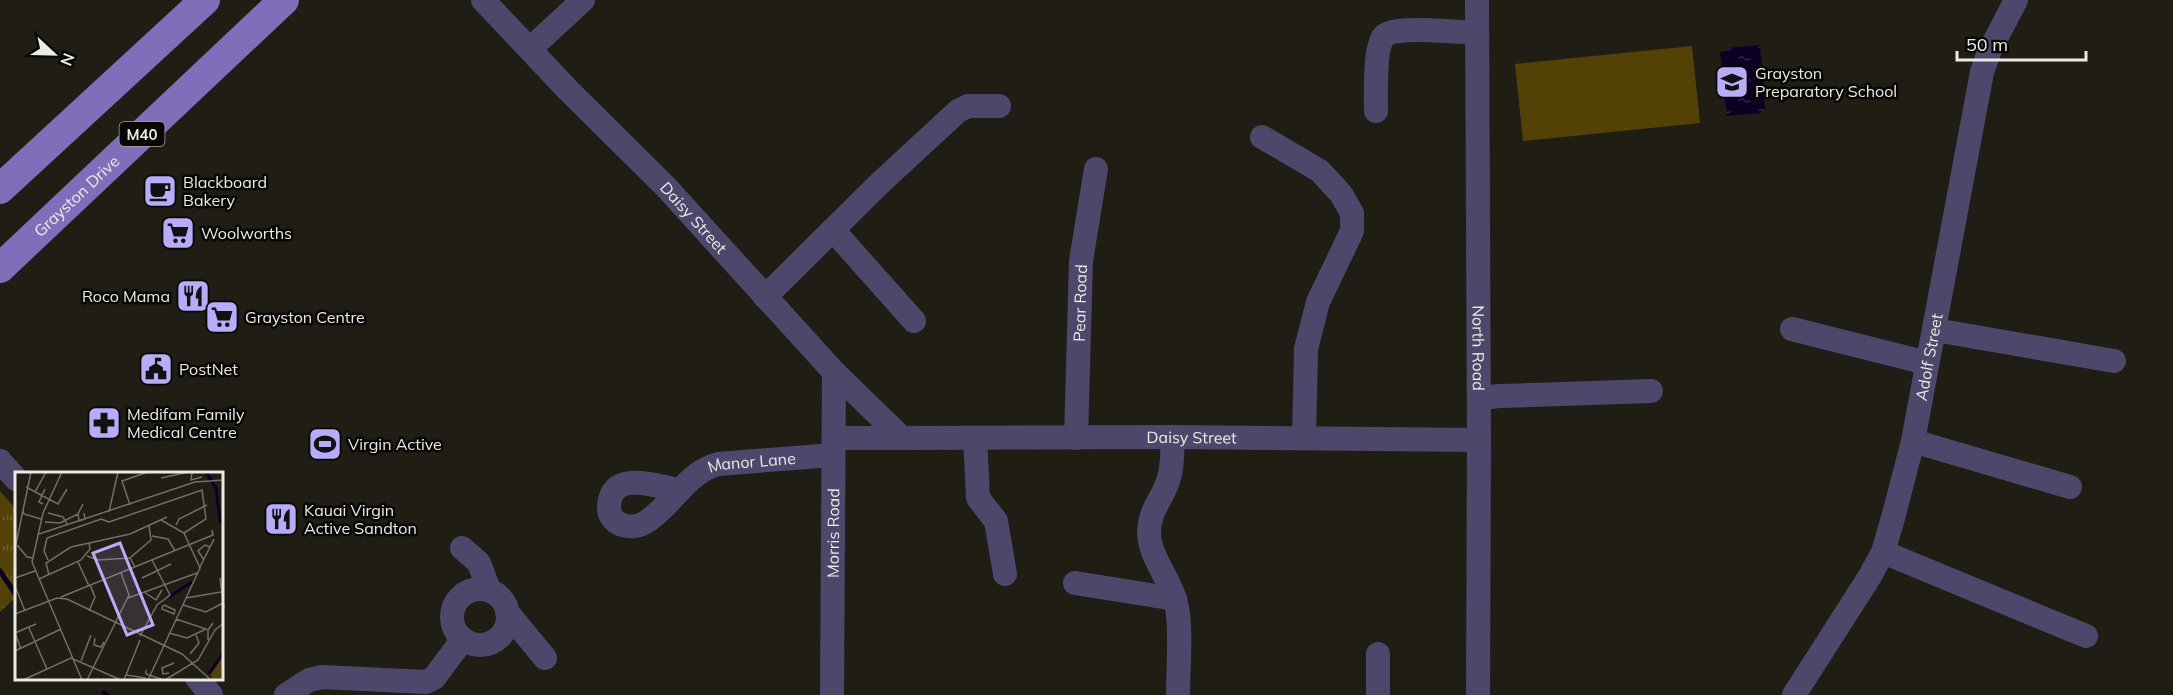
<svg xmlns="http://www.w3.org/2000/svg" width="2173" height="695" font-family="Mulish,sans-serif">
  <defs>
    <pattern id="grass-tufts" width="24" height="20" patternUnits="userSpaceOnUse" patternTransform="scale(1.5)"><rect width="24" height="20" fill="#534106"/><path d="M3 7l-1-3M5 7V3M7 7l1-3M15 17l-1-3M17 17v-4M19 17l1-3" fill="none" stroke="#6c5d2a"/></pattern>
    <pattern id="water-ripples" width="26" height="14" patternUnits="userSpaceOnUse" patternTransform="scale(1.5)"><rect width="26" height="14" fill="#0c0025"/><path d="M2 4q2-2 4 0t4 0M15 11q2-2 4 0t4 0" fill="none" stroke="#302544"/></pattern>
  </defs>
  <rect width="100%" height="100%" fill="#201d14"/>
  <path fill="url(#grass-tufts)" d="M0,491L16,509V597L0,612Z"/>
  <path fill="#534106" d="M1692,46L1700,123L1523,141L1515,64Z"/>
  <path fill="url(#water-ripples)" d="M1760,45L1765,109L1761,110V113L1727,116L1720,52L1727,51V48Z"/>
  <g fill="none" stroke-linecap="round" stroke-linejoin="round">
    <path stroke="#0c0025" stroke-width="5" d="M0,571L16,595
      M104,693L107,695"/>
    <g stroke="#4e476c" stroke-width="24">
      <path id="s1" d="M483,0L568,90L666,187L834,372L902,438L1173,437L1479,440"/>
      <path id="s2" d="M1477,0L1479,440L1478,695"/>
      <path d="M530,49L583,0"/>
      <path d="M1376,111C1376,94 1374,48 1384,36C1394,25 1461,32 1477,33"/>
      <path d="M1262,137L1320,171L1341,194L1352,213V231L1318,302L1306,349L1304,438"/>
      <path d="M833,230L914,321"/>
      <path d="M765,297L879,184L958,111L968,106H999"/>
      <path d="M1792,329L1927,363"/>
      <path d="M1935,330L2114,361"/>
      <path d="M1479,398L1500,396L1651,391"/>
      <path d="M1173,437C1172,450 1173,466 1169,478C1164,497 1150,509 1149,530C1148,556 1170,578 1176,603C1182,626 1178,670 1178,695"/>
      <path d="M834,438H902"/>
      <path d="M975,438L978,498L996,521L1005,574"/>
      <path id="s3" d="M1076,438L1081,261L1096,169"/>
      <path d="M1913,441L2070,487"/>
      <path d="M0,461L16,479"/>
      <path id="s4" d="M678,490C657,486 611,469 609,506C608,526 632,531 646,522C673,505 686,473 718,464L833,455"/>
      <path d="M462,548L479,563L489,590"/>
      <path d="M1883,552L2086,636"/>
      <path d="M1075,583L1175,599"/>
      <circle cx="480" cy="617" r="28"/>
      <path d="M507,612L545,658"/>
      <path d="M1378,654V695"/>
      <path d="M197,678L211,695"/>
      <path d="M286,695L309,680L322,677L426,682L434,678L463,639"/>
      <path id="s5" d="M832,695L834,372"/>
      <path id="s6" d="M1794,695L1870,576L1883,552L1893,518L1913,441L1982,72L1989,52L2016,0"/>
    </g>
    <g stroke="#7f6fbb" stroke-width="30">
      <path d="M0,189L205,0"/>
      <path id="s7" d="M0,268L284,0"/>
    </g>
  </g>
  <defs>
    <g id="school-square" transform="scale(1.725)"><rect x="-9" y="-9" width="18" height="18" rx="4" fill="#b9abf7" stroke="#080705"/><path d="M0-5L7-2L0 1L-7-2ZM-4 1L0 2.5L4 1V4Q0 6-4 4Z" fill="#111"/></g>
    <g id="cafe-square" transform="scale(1.725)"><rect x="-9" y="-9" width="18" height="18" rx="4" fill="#b9abf7" stroke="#080705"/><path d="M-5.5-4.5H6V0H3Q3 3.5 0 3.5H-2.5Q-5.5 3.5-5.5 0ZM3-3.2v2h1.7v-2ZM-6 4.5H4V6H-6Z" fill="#111"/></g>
    <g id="supermarket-square" transform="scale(1.725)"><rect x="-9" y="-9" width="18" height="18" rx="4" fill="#b9abf7" stroke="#080705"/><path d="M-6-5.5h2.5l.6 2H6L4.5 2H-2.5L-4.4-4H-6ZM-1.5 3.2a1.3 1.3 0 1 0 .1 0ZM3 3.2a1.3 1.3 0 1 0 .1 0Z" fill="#111"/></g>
    <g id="restaurant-square" transform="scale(1.725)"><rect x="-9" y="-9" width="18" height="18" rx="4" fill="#b9abf7" stroke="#080705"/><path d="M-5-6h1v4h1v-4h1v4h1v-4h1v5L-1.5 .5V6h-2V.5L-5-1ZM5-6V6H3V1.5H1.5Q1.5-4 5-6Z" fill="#111"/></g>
    <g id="civic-square" transform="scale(1.725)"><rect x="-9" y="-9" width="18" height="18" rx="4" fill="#b9abf7" stroke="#080705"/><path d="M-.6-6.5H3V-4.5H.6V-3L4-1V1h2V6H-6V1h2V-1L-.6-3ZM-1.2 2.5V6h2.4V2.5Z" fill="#111"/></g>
    <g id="pharmacy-square" transform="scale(1.725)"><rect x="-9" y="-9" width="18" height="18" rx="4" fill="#b9abf7" stroke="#080705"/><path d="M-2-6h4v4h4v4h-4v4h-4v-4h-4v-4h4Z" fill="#111"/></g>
    <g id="stadium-square" transform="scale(1.725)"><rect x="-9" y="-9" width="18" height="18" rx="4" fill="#b9abf7" stroke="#080705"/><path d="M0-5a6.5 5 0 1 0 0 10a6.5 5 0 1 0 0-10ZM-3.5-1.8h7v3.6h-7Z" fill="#111"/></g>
  </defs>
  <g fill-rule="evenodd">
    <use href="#school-square" x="1732" y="82"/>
    <use href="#cafe-square" x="160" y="191"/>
    <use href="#supermarket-square" x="178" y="233"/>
    <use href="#restaurant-square" x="193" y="296"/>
    <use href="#supermarket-square" x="222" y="317"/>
    <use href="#civic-square" x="156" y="369"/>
    <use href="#pharmacy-square" x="104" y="423"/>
    <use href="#stadium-square" x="325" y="444"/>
    <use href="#restaurant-square" x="281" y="519"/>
  </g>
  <g text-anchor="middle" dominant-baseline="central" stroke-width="5" stroke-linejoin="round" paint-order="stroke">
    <rect fill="#080705" stroke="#a8a6a1" stroke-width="1.5" x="119.5" y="122" width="45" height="24" rx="4.5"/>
    <g font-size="15" font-weight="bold" fill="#eceae4">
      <text x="142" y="134">M40</text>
    </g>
    <g font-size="16" fill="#eceae4" stroke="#080705" text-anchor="start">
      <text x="1755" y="73">Grayston<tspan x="1755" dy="18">Preparatory School</tspan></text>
      <text x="183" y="182">Blackboard<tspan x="183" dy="18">Bakery</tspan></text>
      <text x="201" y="233">Woolworths</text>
      <text x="170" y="296" text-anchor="end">Roco Mama</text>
      <text x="245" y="317">Grayston Centre</text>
      <text x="179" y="369">PostNet</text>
      <text x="127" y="414">Medifam Family<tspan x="127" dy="18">Medical Centre</tspan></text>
      <text x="348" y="444">Virgin Active</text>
      <text x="304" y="510">Kauai Virgin<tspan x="304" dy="18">Active Sandton</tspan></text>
    </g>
    <g font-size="16" fill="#eceae4" stroke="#080705">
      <text stroke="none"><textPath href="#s7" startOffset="105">Grayston Drive</textPath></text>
      <text stroke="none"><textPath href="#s1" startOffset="303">Daisy Street</textPath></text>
      <text stroke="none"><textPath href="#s3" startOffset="135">Pear Road</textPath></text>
      <text stroke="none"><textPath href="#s2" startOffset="348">North Road</textPath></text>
      <text stroke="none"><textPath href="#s6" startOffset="369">Adolf Street</textPath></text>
      <text stroke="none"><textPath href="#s1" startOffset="896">Daisy Street</textPath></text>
      <text stroke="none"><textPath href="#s4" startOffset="260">Manor Lane</textPath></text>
      <text stroke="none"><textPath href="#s5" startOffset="162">Morris Road</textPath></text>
    </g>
  </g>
  <g transform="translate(15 472)">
    <rect width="208" height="208" fill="#201d14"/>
    <path d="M208,180V208H199L194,202Z" fill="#534106"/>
    <path fill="none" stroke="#0c0025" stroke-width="3" d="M191,0L201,16L205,49L209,52M154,125L177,110M194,202L209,180"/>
    <path fill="none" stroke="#726f67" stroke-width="1.5" d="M47,0L28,41L17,90L67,208M177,0L176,8L187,5M146,6L174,0M11,15L43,32L52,17M20,20L31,0M28,32L24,30L30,17M115,33L107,9L130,1M8,39L9,42L26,47M94,40L103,0M33,41L48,45L52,52L49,54M63,42L64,49L70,47L69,41M30,50L45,51L63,42L68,32M94,50L187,18L191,47L169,61M161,53L164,47L192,33M24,62L180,10L209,8M137,64L153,67L160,79M1,72L16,0M2,73L12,85L18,86M72,84L83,88L115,86M33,88L29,79L32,66L86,47L94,50M189,88L183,79L190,73L195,75M63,90L74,114M120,95L115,86L136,68L134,54M185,95L199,67M34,103L31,91L56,75L115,62L152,45M0,106L20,99M127,106L156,92M205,106L209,136M24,107L66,88L75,77L74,71M0,114L10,139M129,120L141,128L147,118M46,125L198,63L197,58M113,126L182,101M171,126L206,120M148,133L147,137L159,142L160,138L149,133M168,133L191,140L208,131M74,139L80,125L75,113M0,142L42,126L52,127L167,182L196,208M14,156L32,197M154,161L172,166L191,157L161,147M125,164L142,133L155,123L137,88M80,166L79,173L86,175L89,170M193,168V158L198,151M6,177L0,161L21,152M0,179L46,157M175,182L184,171L181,163M66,189L76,163M131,198V202L146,207M154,201L148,202L147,196L159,191M111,203L131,206M8,208L56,186L106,208M72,208L114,123L106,101M109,208L125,168M133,208L185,96L169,61L146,48M150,208L183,188L200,158L209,151"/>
    <path fill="#b9abf7" fill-opacity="0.15" stroke="#b9abf7" stroke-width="3" d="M105,71L138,153L112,163L78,81Z"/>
    <rect width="208" height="208" fill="none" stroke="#eceae4" stroke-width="3"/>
  </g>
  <g transform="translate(54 54) rotate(112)" stroke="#080705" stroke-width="4.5" paint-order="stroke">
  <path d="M0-4.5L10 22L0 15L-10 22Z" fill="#eceae4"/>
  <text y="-9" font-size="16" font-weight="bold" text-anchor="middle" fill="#eceae4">N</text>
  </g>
  <path d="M1957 51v9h129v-9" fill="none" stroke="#eceae4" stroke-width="3"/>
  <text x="1966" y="51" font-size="18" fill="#eceae4" stroke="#080705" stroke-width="4.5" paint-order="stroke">50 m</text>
</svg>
